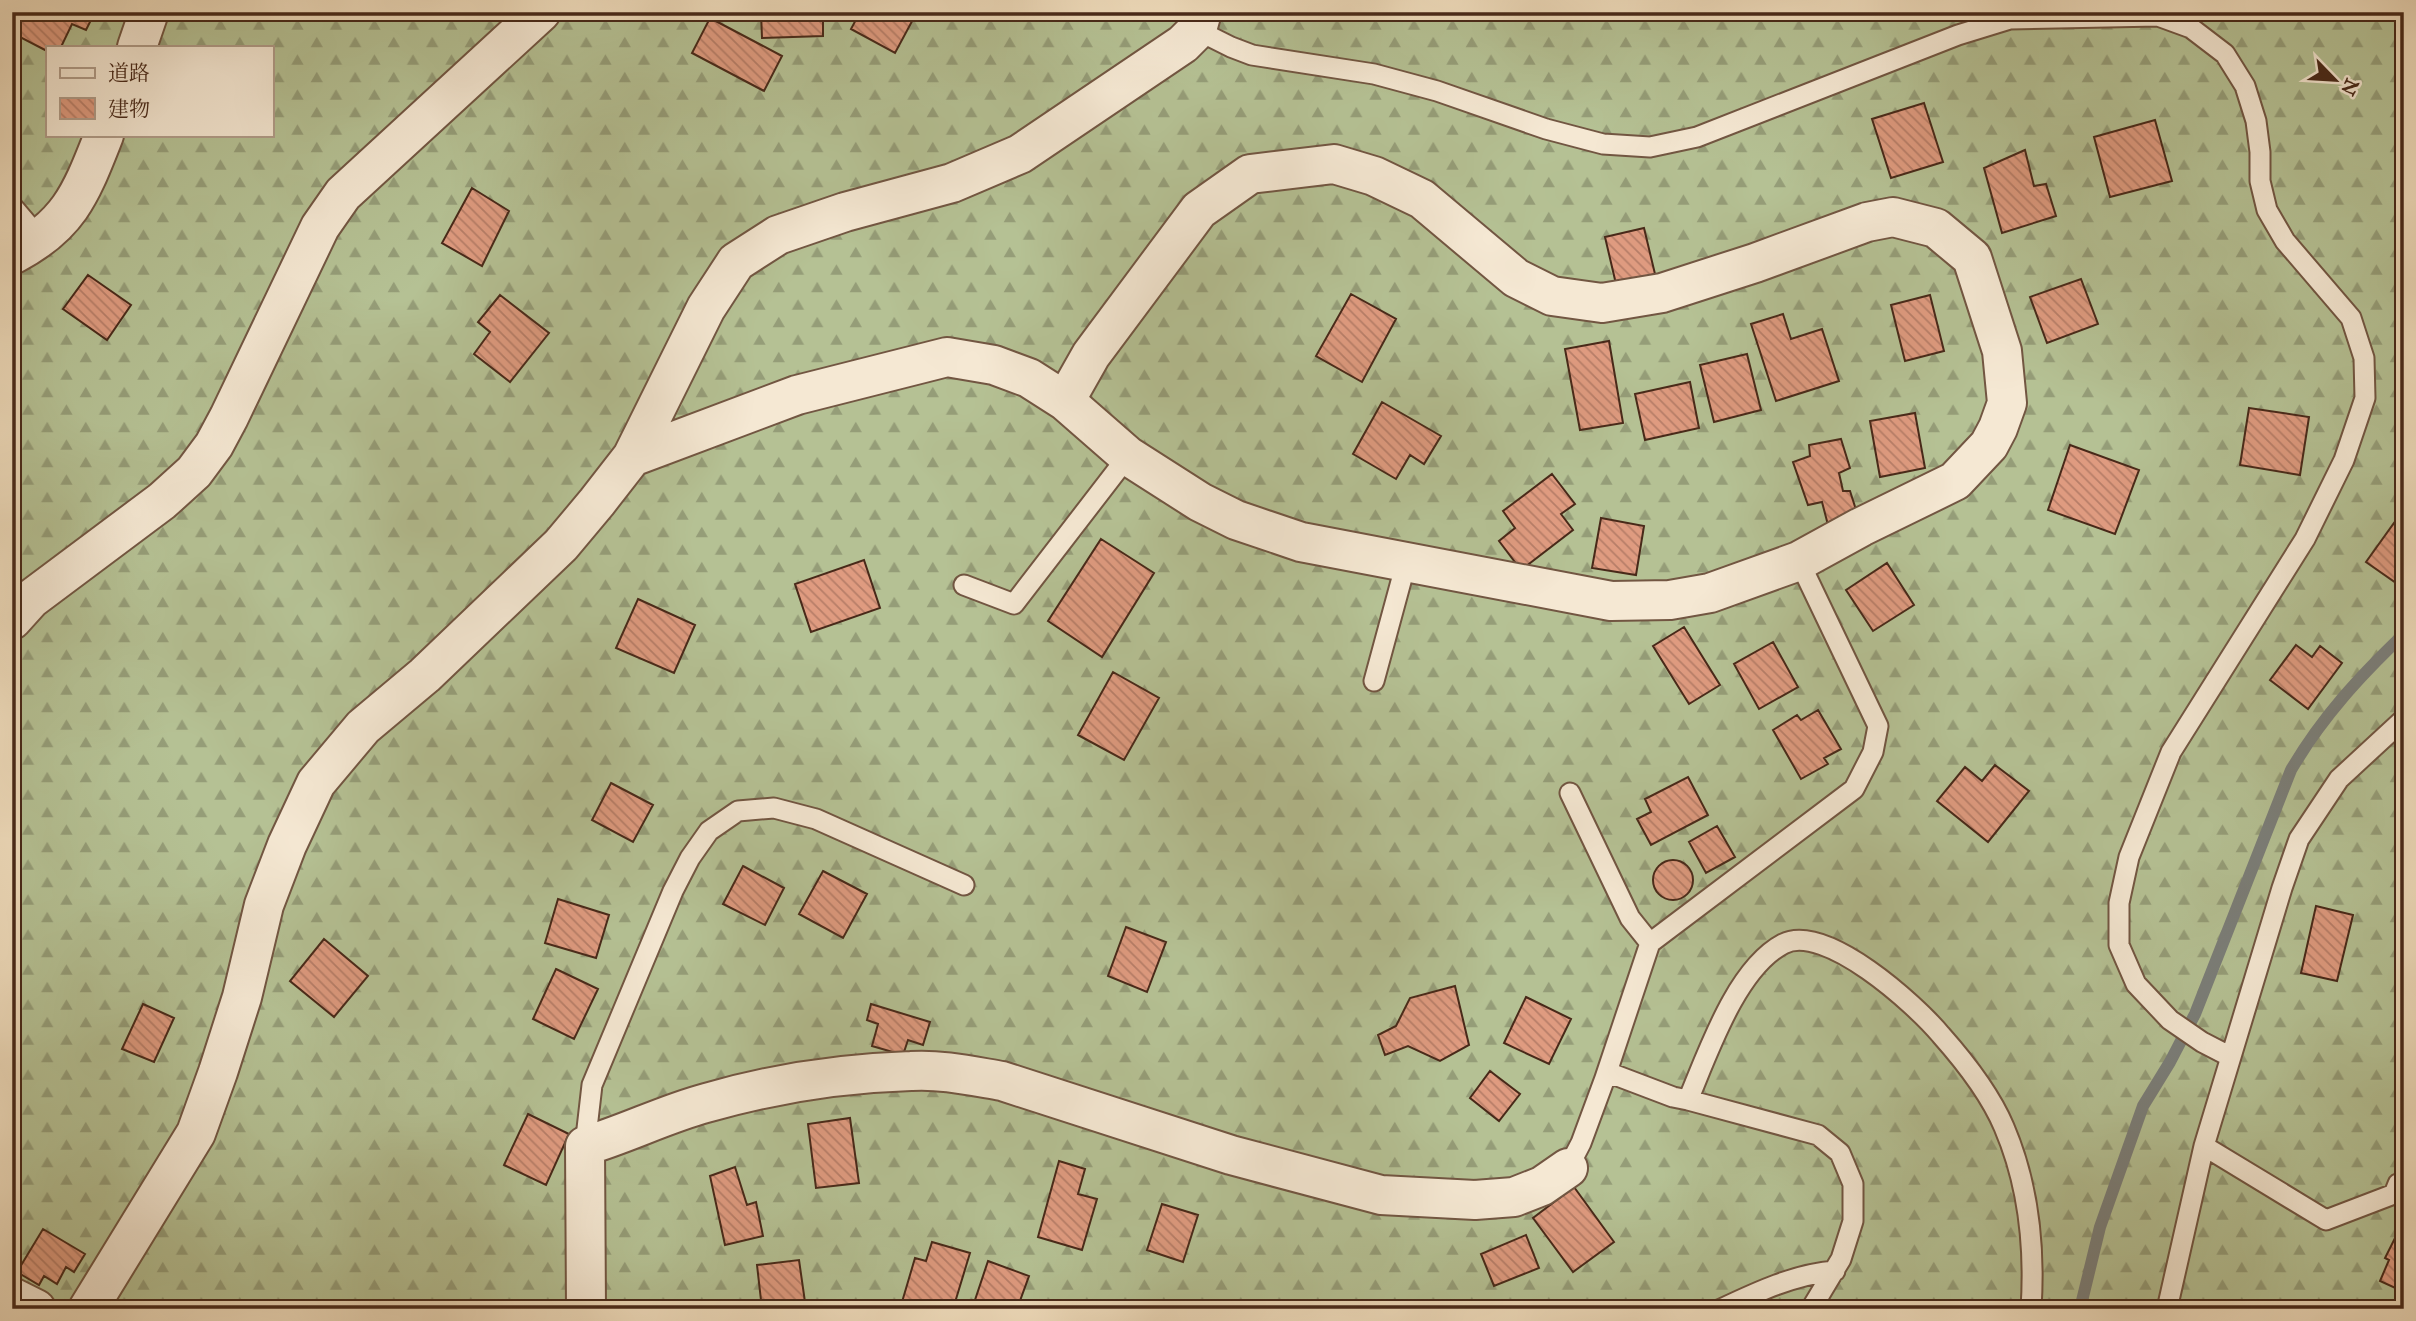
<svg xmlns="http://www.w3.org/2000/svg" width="2416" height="1321" font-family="'IM FELL Great Primer','Noto Serif JP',serif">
  <defs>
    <pattern id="forest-firs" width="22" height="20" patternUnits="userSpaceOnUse" patternTransform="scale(1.75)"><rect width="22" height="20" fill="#b5c194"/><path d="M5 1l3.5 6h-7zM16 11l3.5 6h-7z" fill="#959d78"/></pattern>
    <pattern id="building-back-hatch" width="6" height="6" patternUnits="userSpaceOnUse" patternTransform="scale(1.75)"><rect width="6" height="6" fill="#df9b80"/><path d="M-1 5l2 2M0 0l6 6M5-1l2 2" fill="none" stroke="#b77e68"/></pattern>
  </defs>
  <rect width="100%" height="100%" fill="#efdcbc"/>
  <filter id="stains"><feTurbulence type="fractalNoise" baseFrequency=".00286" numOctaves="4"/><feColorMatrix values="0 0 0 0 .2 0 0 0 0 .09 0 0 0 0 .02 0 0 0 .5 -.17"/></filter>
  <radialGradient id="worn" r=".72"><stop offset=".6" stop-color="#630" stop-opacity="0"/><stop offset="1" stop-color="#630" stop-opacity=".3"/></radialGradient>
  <path fill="url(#forest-firs)" stroke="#7e7556" stroke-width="2" fill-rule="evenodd" d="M12,12H2404V1309H12ZM47,47H271V135H47Z"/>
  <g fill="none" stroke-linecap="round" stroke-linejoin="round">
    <path stroke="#7b7f7a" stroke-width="12" d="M2080,1309L2100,1227L2143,1106L2170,1062L2195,1014L2291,770C2322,717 2360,676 2404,634"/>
  </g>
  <path fill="url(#building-back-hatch)" stroke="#482919" stroke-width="2" d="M12,12H95L86,30L72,24L61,47H47V51L12,33Z
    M761,12H823V36L762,38Z
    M860,12H917L895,53L851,29Z
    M710,18L782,56L764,91L692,53Z
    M1924,103L1943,162L1891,178L1872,119Z
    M2155,120L2172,181L2110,197L2094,137Z
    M2025,150L2034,186L2046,184L2056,216L2002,233L1984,168Z
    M472,188L509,211L482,266L442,243Z
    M1644,228L1655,274L1616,284L1605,237Z
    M88,275L131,305L107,340L63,309Z
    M2081,279L2098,324L2047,343L2030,297Z
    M1351,294L1396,319L1362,382L1316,356Z
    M500,295L549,333L510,382L474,354L490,332L478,322Z
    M1930,295L1944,351L1905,361L1891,305Z
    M1783,314L1791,339L1822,329L1839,381L1776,401L1751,324Z
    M1609,341L1623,423L1580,430L1565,349Z
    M1747,354L1761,410L1714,422L1700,365Z
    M1690,382L1699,428L1645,440L1635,394Z
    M1382,402L1441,436L1424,464L1410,455L1396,479L1353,454Z
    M2249,408L2309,417L2300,475L2240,465Z
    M1915,413L1925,468L1880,477L1870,421Z
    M1841,439L1850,468L1839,473L1843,491H1850L1858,516L1828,525L1822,502L1808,505L1793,462L1810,456L1809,445Z
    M2070,445L2139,470L2115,534L2048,510Z
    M1552,474L1575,504L1561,514L1573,530L1521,570L1499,541L1515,528L1503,511Z
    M1601,518L1644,526L1636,575L1592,568Z
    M2394,523L2404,530V578L2399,585L2366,562Z
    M1101,539L1154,573L1102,657L1048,621Z
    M864,560L880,608L811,632L795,584Z
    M1887,563L1914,605L1873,631L1846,590Z
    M638,599L695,625L674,673L616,648Z
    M1684,627L1720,685L1689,704L1653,646Z
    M1773,642L1798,687L1759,709L1734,664Z
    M2296,645L2312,657L2320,646L2342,663L2308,709L2270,680Z
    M1113,672L1159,698L1124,760L1078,735Z
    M1818,710L1841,749L1824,758L1828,764L1801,779L1773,730L1797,715L1801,720Z
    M1995,765L2029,791L1988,842L1937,801L1965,767L1982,781Z
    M1688,777L1708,815L1651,845L1637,819L1651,812L1645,799Z
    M611,783L653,805L633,842L592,820Z
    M1717,826L1735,857L1706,873L1689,842Z
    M1653 880a20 20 0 1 1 40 0a20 20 0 1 1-40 0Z
    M743,866L784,888L765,925L723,904Z
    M823,871L867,894L843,938L799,914Z
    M558,899L609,915L596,958L545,943Z
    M2316,906L2353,915L2337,981L2301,973Z
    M1126,927L1166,942L1147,992L1108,976Z
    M324,939L368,976L334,1017L290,981Z
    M556,969L598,989L574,1039L533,1019Z
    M1455,986L1469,1045L1440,1061L1408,1046L1385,1055L1378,1035L1396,1026L1410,998Z
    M1526,997L1571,1019L1549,1064L1504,1043Z
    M143,1004L174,1018L154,1062L122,1049Z
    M871,1004L930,1022L923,1045L908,1040L903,1055L872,1046L878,1024L867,1020Z
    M1490,1071L1520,1094L1499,1121L1470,1098Z
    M528,1114L569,1134L546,1185L504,1165Z
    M850,1118L859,1183L816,1188L808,1124Z
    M1059,1161L1085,1169L1078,1194L1097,1199L1082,1250L1038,1237Z
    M735,1167L747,1205L756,1202L763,1236L725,1245L710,1176Z
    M1574,1187L1614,1242L1573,1272L1533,1218Z
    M1162,1204L1198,1215L1183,1262L1147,1250Z
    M43,1229L85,1254L74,1272L66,1267L57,1284L44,1276L39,1285L17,1272Z
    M2404,1229V1292L2380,1281L2389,1260L2385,1258L2396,1236L2400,1238Z
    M1526,1235L1539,1268L1494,1286L1481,1254Z
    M932,1242L970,1253L953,1309H926L902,1302L915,1258L926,1261Z
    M799,1260L806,1309H762L757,1265Z
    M988,1261L1029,1276L1017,1309H972Z"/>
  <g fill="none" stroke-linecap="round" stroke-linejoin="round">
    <g stroke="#725642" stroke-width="23">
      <path id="service" d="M1197,30L1231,47L1252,55L1374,74L1437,91L1546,129L1603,144L1650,147L1697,137L1958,35L2010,19L2158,16L2191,28L2225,54L2245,86L2256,121L2260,152V181L2267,210L2285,241L2351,318L2364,358L2365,398L2344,460L2305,539L2171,752L2129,857L2119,903V945L2136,984L2170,1020L2202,1042L2231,1057
        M12,206L40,239
        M964,585L1014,604L1128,456
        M1374,681L1406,563
        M1570,793L1630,918L1650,943L1854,789L1873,752L1878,726L1799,561
        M1605,1078L1650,943
        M1688,1100L1818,1135L1840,1153L1853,1184V1221L1841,1259L1811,1309
        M585,1146L592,1085L673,891L690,858L709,831L738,811L774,808L816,819L964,885
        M2204,1146L2326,1220L2394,1194L2398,1184H2404
        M1568,1168L1581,1143L1605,1078L1615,1075L1673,1097L1688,1100C1708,1053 1736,969 1783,944C1825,922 1916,1005 1941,1035C1965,1062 1990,1094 2004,1127C2028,1183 2035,1248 2031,1309
        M1721,1309C1757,1292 1795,1274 1835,1271
        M2167,1309L2204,1146L2282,888L2299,839L2339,779L2404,719"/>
    </g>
    <g stroke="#725642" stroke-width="42">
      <path id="minor" d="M1334,164L1374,176L1422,199L1516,278L1552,296L1602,303L1662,293L1755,263L1867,222L1893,217L1936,228L1972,258L2002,351L2007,403L1998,428L1989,445L1955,481L1861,527L1799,561L1710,593L1670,600L1611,601L1301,542L1236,520L1200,502L1128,456L1065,401L1091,355L1199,210L1250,174Z
        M632,457L797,395L947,357L994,365L1029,378L1065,401
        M12,620L31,599L162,501L194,472L214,445L229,417L320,227L343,194L541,12
        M12,1297L36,1309
        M88,1309L196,1133L218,1072L242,997L264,905L287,845L316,783L363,727L425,675L561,545L597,502L632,457L706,308L736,262L778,235L845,212L952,183L1020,154L1183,44L1197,30L1202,12
        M586,1309L585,1146C626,1134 665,1114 706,1103C772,1084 843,1073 911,1071C941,1069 972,1076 1002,1081L1231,1155L1381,1195L1475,1200L1514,1197L1542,1186L1568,1168"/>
    </g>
    <g stroke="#725642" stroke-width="42">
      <path id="tertiary" d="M137,47L149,12
        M12,255C70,225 81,193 104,135"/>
    </g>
    <use href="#service" stroke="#f5e8d3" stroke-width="19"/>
    <use href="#minor" stroke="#f5e8d3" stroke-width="38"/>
    <use href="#tertiary" stroke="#f5e8d3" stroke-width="38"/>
  </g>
  <rect width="2416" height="1321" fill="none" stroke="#efdcbc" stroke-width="42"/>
  <rect x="14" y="14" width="2388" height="1293" fill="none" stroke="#482919" stroke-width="3.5"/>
  <rect x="21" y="21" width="2374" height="1279" fill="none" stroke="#482919" stroke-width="2"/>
  <rect x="46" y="46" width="228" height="91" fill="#f5e8d3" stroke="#b09c89" stroke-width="2"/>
  <rect x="60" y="68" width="35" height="10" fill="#f5e8d3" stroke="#b09c89" stroke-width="2"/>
  <text x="108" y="80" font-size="21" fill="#482919">道路</text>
  <rect x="60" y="98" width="35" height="21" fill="url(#building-back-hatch)" stroke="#b09c89" stroke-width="2"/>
  <text x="108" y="116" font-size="21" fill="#482919">建物</text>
  <g transform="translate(2335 80) rotate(115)" stroke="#f5e8d3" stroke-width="5" paint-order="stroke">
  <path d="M0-5L12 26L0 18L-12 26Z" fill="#482919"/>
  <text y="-10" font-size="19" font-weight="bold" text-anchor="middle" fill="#482919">N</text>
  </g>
  <rect width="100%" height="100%" filter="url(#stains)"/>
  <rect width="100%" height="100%" fill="url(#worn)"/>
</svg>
